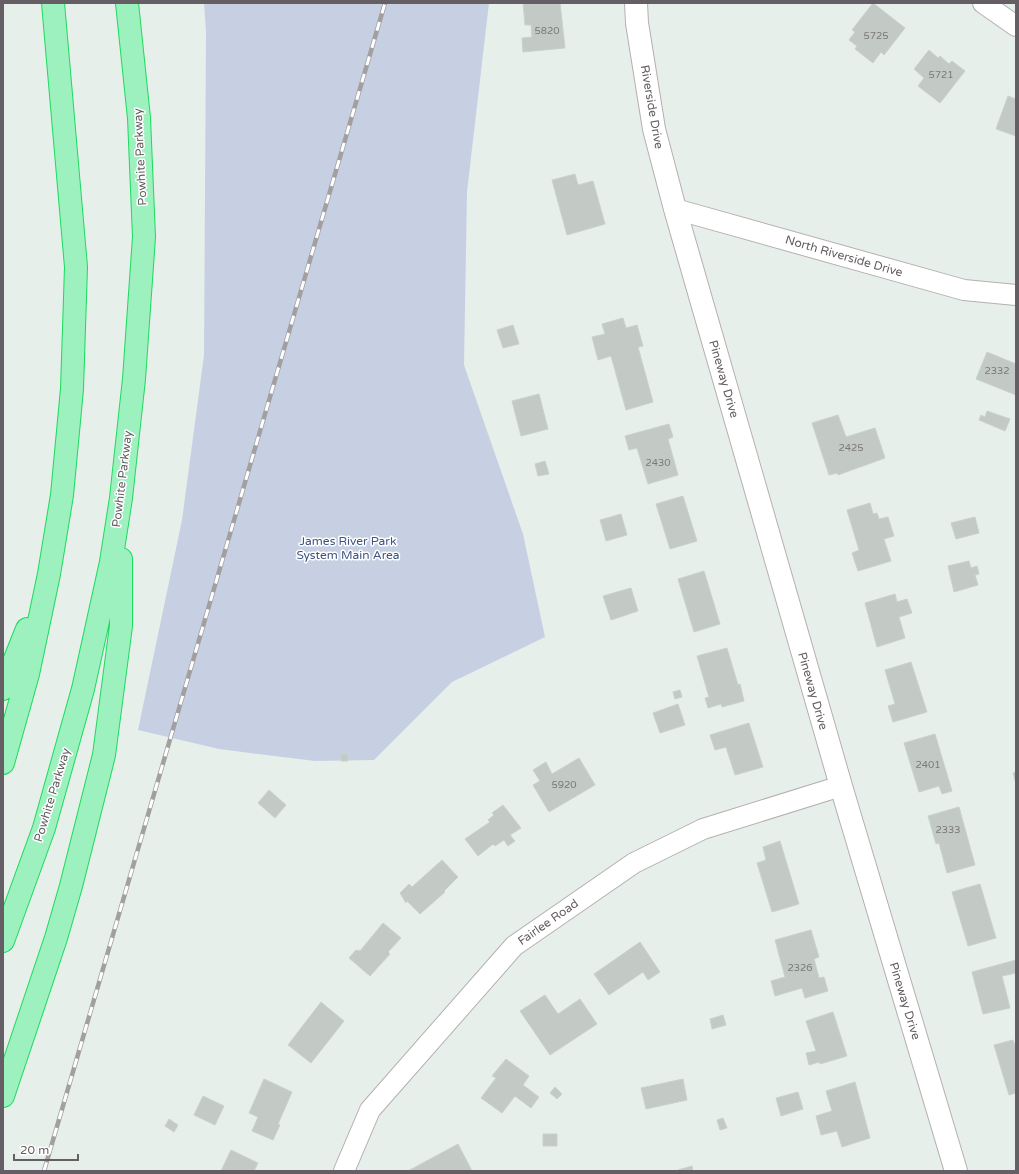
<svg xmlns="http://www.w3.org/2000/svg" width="1019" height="1174" font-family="'Varela Round',sans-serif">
  <rect width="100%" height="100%" fill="#e7efea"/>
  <path fill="#c7d0e3" d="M204,3H489L467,192L464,365L523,534L545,637L452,682L374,760L315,761L219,749L138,730L182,520L204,355L206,32Z"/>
  <path fill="#c3cac6" stroke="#c6d3ca" d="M523,3H560L565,48L523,52L522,38L532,37L531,25H525Z
    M873,3L905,28L884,55L881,52L873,63L855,49L857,46L849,40L855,32L852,30Z
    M929,50L938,58L940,56L949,64L952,61L965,71L940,103L918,86L924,78L914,69Z
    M1008,96L1016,99V136L996,129Z
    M575,174L578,185L593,181L605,224L567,235L552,180Z
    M623,318L626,328L637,325L643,346L638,347L653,402L626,410L611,356L598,360L592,337L605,334L602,324Z
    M513,325L519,344L503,348L497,330Z
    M987,352L1016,364V395L976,379Z
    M539,394L548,429L521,436L512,401Z
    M987,411L1010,419L1005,431L979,420L981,415L985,417Z
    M838,415L846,437L875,428L885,458L838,475L837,473L829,475L812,423Z
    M669,424L673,437L668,439L678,475L648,484L637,448L629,450L625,436Z
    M545,461L549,474L538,476L535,464Z
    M683,496L697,541L670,549L656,504Z
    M870,503L873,514L877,513L879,519L888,517L894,536L884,539L891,561L858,571L852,553L859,550L847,510Z
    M621,514L627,535L606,541L600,520Z
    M975,517L979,533L956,539L951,523Z
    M969,561L971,568L977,566L979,574L975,575L978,585L954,592L948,566Z
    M704,571L720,624L694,632L678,579Z
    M631,588L638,611L611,620L603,596Z
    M895,594L897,602L907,599L912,613L899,617L905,638L877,647L865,603Z
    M727,648L738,685L740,684L744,701L722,707L721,704L708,708L705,698L709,697L697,656Z
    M911,662L927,712L893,722L888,706L895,704L885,670Z
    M680,690L682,697L675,699L673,692Z
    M678,704L685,725L660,733L653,713Z
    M749,723L763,767L735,775L726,747L715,750L710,735Z
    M935,734L952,791L942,794L939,786L919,792L904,743Z
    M341,754H348V761H341Z
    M579,758L595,785L549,812L533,785L540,781L533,770L546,762L552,774Z
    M1016,772V781H1015L1013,773Z
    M269,790L286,805L275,818L258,803Z
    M503,805L521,828L510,835L515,841L508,846L504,840L495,846L493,844L478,856L465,839L490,822L488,820L494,815L492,813Z
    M959,807L975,865L947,873L939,843L936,844L928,816Z
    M780,841L799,904L772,912L757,863L766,860L763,847Z
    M442,860L458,877L444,891L445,892L420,914L407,901L406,903L400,893L409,884L412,887Z
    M980,884L996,938L968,946L952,892Z
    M383,923L401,938L388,952L390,954L370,976L349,958L356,950L360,951Z
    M811,930L819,957L814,959L819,978L824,977L828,991L805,998L802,988L775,996L771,981L785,977L775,940Z
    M640,942L660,972L648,980L643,972L609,995L594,974Z
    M1016,960V973L1002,976L1010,1008L983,1014L972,972Z
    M545,995L558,1014L580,999L597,1024L550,1055L520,1011Z
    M321,1002L344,1021L311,1063L288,1045Z
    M833,1012L847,1056L820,1064L819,1062L809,1065L806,1053L816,1051L806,1021Z
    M723,1015L726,1025L712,1029L710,1019Z
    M1013,1040L1016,1048V1093L1009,1095L994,1045Z
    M506,1059L529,1076L523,1085L539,1097L531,1108L515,1096L502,1113L481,1098L496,1078L492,1076Z
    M264,1079L292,1092L278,1124L280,1125L273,1140L252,1131L258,1117L249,1113Z
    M683,1079L687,1100L646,1109L641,1088Z
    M855,1082L870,1138L842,1147L837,1131L821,1135L816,1116L832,1111L826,1091Z
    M555,1087L562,1094L557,1099L550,1093Z
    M798,1092L803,1109L781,1116L776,1098Z
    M203,1096L224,1106L215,1125L194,1115Z
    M723,1118L727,1128L720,1130L717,1120Z
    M169,1119L178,1125L174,1132L165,1126Z
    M543,1134H557V1146H543Z
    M458,1144L472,1171H408Z
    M231,1150L258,1163L254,1171H221Z
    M692,1166L693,1171H679L678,1170Z"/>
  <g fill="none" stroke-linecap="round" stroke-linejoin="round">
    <g stroke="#b5afb3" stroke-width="22">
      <path id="street" d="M983,3L1016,26
        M675,209L964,290L1016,295
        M344,1171L370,1110L514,946L634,863L703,829L841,786"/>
    </g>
    <g stroke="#b6aeb4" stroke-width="24">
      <path id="secondary" d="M636,3L637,23L654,129L675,209L841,786L956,1171"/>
    </g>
    <g stroke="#1bdb5d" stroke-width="24">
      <path id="highway" d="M3,689L27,629
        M3,763L28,674L49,574L62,495L72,389L76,267L53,3
        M3,941L44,828L83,689L111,562L121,498L134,379L144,237L139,118L127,3
        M3,1096L56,938L71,886L104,755L121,626V559"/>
    </g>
    <use href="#street" stroke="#fff" stroke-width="20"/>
    <use href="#secondary" stroke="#fff" stroke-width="22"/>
    <use href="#highway" stroke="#9cf1be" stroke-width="22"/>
    <g stroke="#a29fa1" stroke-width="4.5">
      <path id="rail" d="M44,1171L385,3"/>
    </g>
    <use href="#rail" stroke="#fff" stroke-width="3" stroke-dasharray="9" stroke-linecap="butt"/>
  </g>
  <g text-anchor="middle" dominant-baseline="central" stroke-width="3" stroke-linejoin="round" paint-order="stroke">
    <g font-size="10" fill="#7c797c">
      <text x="547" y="31">5820</text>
      <text x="876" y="36">5725</text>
      <text x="941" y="75">5721</text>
      <text x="997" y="371">2332</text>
      <text x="851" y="448">2425</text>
      <text x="658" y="463">2430</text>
      <text x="928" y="765">2401</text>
      <text x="564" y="785">5920</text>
      <text x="948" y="830">2333</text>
      <text x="800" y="968">2326</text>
    </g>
    <g font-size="12" fill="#655e64" stroke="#fff">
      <text transform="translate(652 107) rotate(80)">Riverside Drive</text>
      <text transform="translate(140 157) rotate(-93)">Powhite Parkway</text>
      <text transform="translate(844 256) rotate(16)">North Riverside Drive</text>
      <text transform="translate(724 379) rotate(74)">Pineway Drive</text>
      <text transform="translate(122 479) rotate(-83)">Powhite Parkway</text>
      <text transform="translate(813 691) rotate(74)">Pineway Drive</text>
      <text transform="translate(52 795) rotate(-73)">Powhite Parkway</text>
      <text transform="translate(548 922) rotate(-35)">Fairlee Road</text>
      <text transform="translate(905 1001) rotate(73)">Pineway Drive</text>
    </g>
    <g font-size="12" fill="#405482" stroke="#fff">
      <text x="348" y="541">James River Park<tspan x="348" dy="14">System Main Area</tspan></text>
    </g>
  </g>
  <rect width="1019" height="1174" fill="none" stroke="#655e64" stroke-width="8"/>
  <path d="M14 1154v6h64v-6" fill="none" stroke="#655e64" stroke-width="2"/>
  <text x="20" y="1154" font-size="12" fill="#655e64" stroke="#ffffff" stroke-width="3" paint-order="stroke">20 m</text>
</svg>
